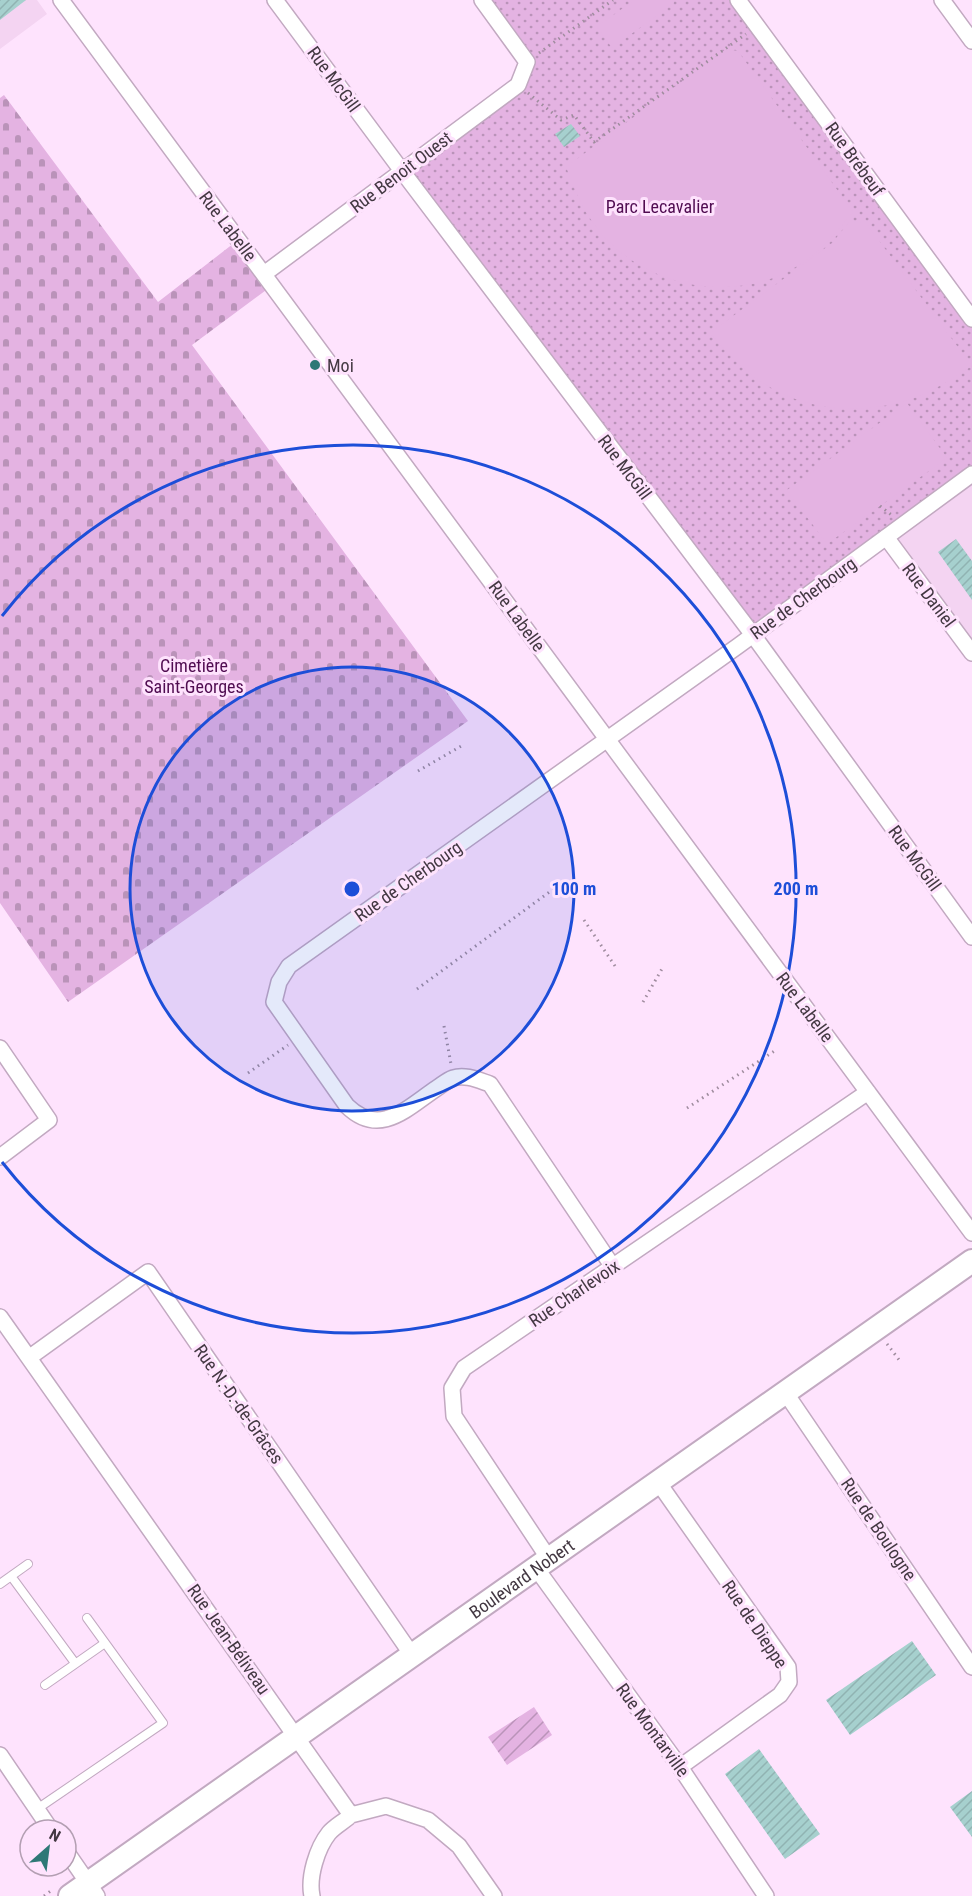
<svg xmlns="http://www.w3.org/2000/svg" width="972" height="1896" font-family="'Roboto Condensed',sans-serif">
  <defs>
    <pattern id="grass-dots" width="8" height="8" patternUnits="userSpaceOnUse" patternTransform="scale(1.5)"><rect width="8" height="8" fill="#e4b3e2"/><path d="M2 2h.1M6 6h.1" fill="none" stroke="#ba93b9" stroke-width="1.8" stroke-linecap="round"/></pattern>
    <pattern id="cemetery-stones" width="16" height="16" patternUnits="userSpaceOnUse" patternTransform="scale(1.5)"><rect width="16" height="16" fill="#e4b3e2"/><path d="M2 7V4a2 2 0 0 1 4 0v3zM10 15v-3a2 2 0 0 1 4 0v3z" fill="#ba93b9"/></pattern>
    <pattern id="garden-furrows" width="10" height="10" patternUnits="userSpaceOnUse" patternTransform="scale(1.5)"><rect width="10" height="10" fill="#e4b3e2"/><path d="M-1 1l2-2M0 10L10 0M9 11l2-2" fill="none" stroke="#ba93b9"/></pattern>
    <pattern id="building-hatch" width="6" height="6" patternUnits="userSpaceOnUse" patternTransform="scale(1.5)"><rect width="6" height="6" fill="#a6d0ce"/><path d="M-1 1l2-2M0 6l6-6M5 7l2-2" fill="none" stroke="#90b3b2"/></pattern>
  </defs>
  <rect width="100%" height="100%" fill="#fee3fd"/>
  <path fill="#f4d4f2" d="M0,0H37L47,14L0,49Z
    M972,474V653L886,538Z"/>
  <path fill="url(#grass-dots)" d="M482,0H738L972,319V474L753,635L402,171L518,84L527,62Z"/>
  <path fill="url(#cemetery-stones)" d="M4,95L158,302L238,240L273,285L192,345L468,721L68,1002L0,903V98Z"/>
  <path fill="url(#garden-furrows)" d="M534,1707L552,1735L507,1765L488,1737Z"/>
  <path fill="#e4b3e2" d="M634,0H672L674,3L612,48L597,27Z
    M726,49L738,51L853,212C835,234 819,254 794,268C729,306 637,285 594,224C581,207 574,187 566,167Z
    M849,222L866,223L972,366C956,376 940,387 924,394C870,417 804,414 756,378C738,365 724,349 710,333L832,243Z
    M907,403L947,458L827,544L787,490Z"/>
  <path fill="url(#building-hatch)" d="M0,0H26L0,20Z
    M571,124L580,136L564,147L555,134Z
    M956,539L972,561V600L938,552Z
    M912,1641L936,1675L850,1735L826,1700Z
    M759,1749L820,1834L785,1859L725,1774Z
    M972,1791V1837L950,1807Z"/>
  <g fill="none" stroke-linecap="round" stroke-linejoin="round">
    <g stroke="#c2a9c1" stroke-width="10">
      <path id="lane" d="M11,1576L75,1663
        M0,1584L28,1564
        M45,1685L105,1643
        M37,1809L163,1723L87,1618"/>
    </g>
    <g stroke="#c2a9c1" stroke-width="18">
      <path id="street" d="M61,0L972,1233
        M275,0L402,171L753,635L972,937
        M738,0L972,319
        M942,0L972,41
        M264,274L518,85L527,62L482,0
        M886,537L972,653
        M0,1048L49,1120L0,1157
        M613,1267L490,1084C478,1080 465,1074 453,1078C447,1080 442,1085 437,1088C407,1108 380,1138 347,1106L274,1002L279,982L289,966L738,646L972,474
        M0,1317L351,1815L386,1806L428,1820L459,1846L494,1896
        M30,1357L148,1272L412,1655
        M785,1392L972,1667
        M658,1482L788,1667L789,1682L780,1695L680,1767
        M549,1559L454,1416L452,1388L464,1368L868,1092
        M536,1568L680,1767L766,1896
        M0,1755L51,1830
        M66,1851L97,1896
        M312,1896C308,1877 317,1848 329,1833C335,1826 345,1821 351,1815"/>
    </g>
    <g stroke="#c2a9c1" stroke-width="26">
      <g id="secondary">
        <path id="s1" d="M70,1896L972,1261"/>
      </g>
    </g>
    <path stroke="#9f8c9e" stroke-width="3" stroke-dasharray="1.5 4.5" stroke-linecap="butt" d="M539,53L613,0
      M528,93L561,120L574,115L594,142L746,34
      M880,506L893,516
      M418,771L463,745
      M584,920L615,966
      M417,989L559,885
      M643,1002L663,967
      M444,1026L451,1064
      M248,1073L288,1045
      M687,1108L776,1050
      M887,1344L900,1361
      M44,1896L52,1890"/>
    <use href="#lane" stroke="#fff" stroke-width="8"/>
    <use href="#street" stroke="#fff" stroke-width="15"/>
    <use href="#secondary" stroke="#fff" stroke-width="22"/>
  </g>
  <circle cx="352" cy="889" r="222" fill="#1d4ed8" fill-opacity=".12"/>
  <g fill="none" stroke="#1d4ed8" stroke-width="3">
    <circle cx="352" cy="889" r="222"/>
    <path d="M2 616A444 444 0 1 1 2 1162"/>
  </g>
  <circle fill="#2e7876" stroke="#fee3fd" stroke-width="2" cx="315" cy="365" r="6"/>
  <g text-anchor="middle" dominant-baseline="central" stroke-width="6" stroke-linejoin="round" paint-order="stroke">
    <g font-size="18" fill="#433842" stroke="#fee3fd">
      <text transform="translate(334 79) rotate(54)">Rue McGill</text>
      <text transform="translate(855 159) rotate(54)">Rue Brébeuf</text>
      <text transform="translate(401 172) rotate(-37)">Rue Benoit Ouest</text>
      <text transform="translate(228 226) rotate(53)">Rue Labelle</text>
      <text transform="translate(625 467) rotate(53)">Rue McGill</text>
      <text transform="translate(929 595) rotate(53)">Rue Daniel</text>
      <text transform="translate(803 598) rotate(-36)">Rue de Cherbourg</text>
      <text transform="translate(517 616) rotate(54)">Rue Labelle</text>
      <text transform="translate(915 858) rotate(54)">Rue McGill</text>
      <text transform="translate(408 881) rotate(-35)">Rue de Cherbourg</text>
      <text transform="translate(805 1007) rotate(53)">Rue Labelle</text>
      <text transform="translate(574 1293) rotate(-34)">Rue Charlevoix</text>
      <text transform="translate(239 1404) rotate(55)">Rue N.-D.-de-Grâces</text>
      <text transform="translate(879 1529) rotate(56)">Rue de Boulogne</text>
      <text stroke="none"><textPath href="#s1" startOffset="552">Boulevard Nobert</textPath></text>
      <text transform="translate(755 1624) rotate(56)">Rue de Dieppe</text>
      <text transform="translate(229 1639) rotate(55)">Rue Jean-Béliveau</text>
      <text transform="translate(653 1730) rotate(54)">Rue Montarville</text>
    </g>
    <g font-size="18" fill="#500c51" stroke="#fee3fd">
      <text x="660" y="206">Parc Lecavalier</text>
      <text x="194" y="665">Cimetière<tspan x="194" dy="21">Saint-Georges</tspan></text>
    </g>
    <g font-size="18" fill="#433842" stroke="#fee3fd" text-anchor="start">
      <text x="327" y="365">Moi</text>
    </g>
  </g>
  <circle cx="352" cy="889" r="9" fill="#1d4ed8" stroke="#fee3fd" stroke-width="3"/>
  <g font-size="18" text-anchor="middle" font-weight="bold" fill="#1d4ed8" stroke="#fee3fd" stroke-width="6" stroke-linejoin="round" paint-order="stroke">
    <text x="574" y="895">100 m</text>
    <text x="796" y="895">200 m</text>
  </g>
  <g transform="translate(48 1848) rotate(28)"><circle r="28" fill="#fee3fd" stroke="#b39fb2" stroke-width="1.5"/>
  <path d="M0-4.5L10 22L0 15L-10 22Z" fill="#2e7876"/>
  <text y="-9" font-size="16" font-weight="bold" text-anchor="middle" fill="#433842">N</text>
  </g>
</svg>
